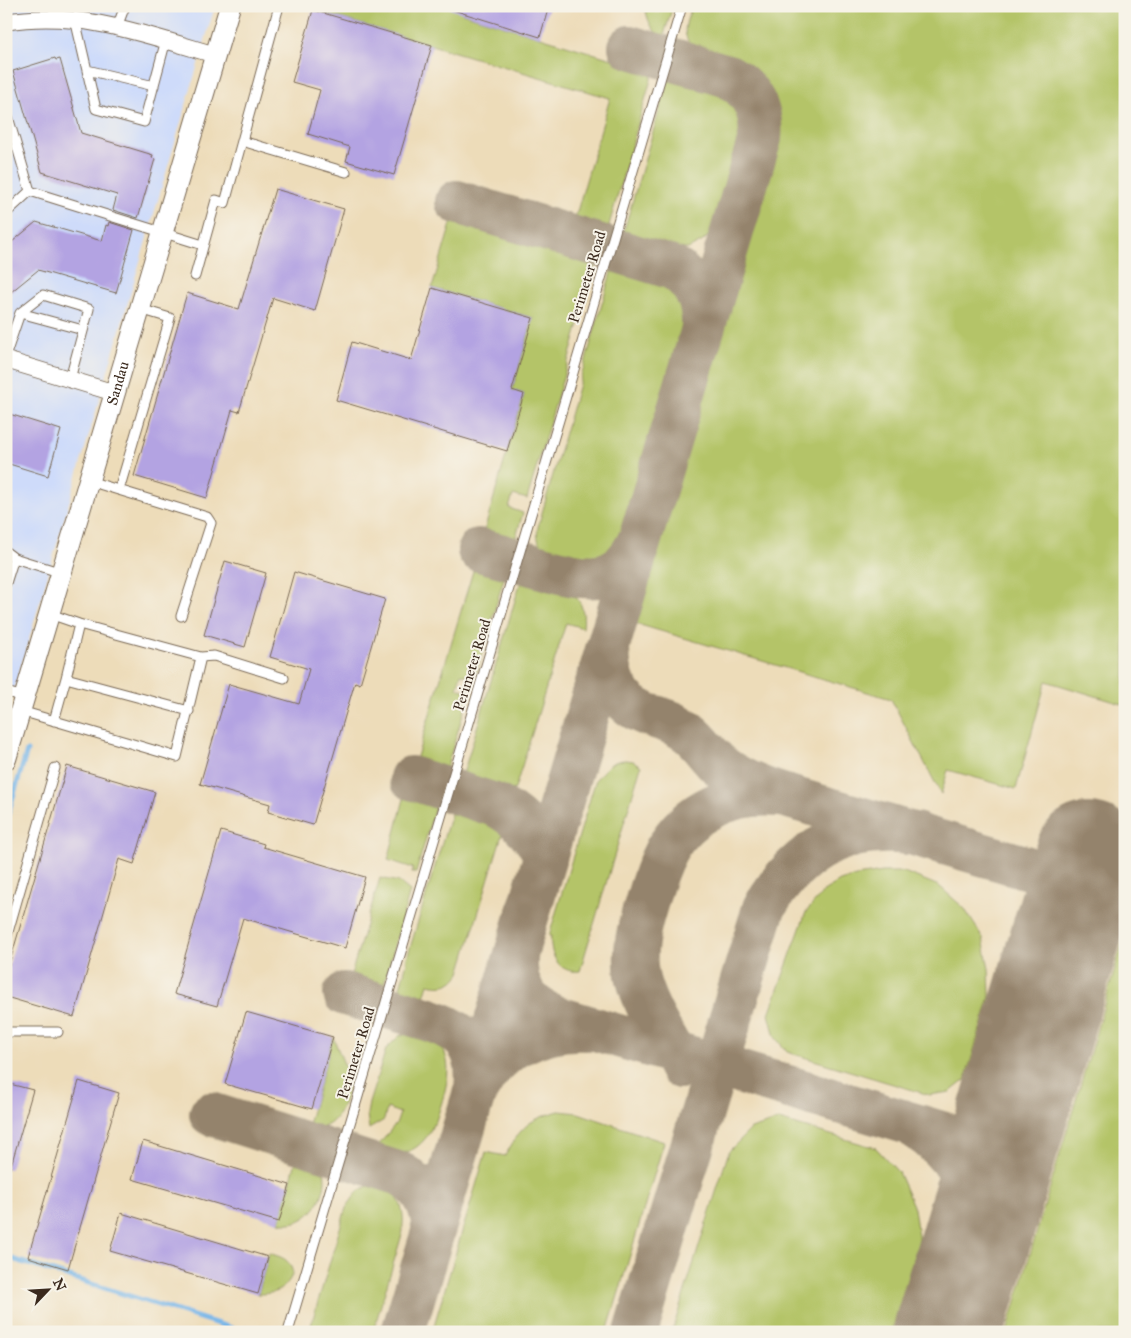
<svg xmlns="http://www.w3.org/2000/svg" width="1131" height="1338" font-family="'IM FELL Great Primer',serif">
  <rect width="100%" height="100%" fill="#f7f3e8"/>
  <filter id="ink" filterUnits="userSpaceOnUse"><feTurbulence type="fractalNoise" baseFrequency=".02" numOctaves="2"/><feDisplacementMap in="SourceGraphic" scale="10" xChannelSelector="R" yChannelSelector="G"/><feConvolveMatrix kernelMatrix="1 2 1 2 8 2 1 2 1" color-interpolation-filters="sRGB"/></filter>
  <filter id="wash" filterUnits="userSpaceOnUse"><feTurbulence type="fractalNoise" baseFrequency=".0096" numOctaves="4" result="noise"/><feDisplacementMap in="SourceGraphic" scale="20" xChannelSelector="R" yChannelSelector="G"/><feGaussianBlur stdDeviation="1.12" result="paint"/><feColorMatrix in="noise" values="0 0 0 0 0 0 0 0 0 0 0 0 0 0 0 0 0 1.4 0 .05"/><feComposite in="paint" operator="in"/></filter>
  <g filter="url(#wash)">
    <rect width="100%" height="100%" fill="#eddcb9"/>
    <path fill="#cedbfa" d="M6,6H215L6,717Z"/>
    <path fill="#b4c467" stroke="#787742" d="M313,6H464L462,13L625,63L654,69L607,232L574,222L610,98L313,10Z
      M645,6H673L663,38C652,31 647,20 645,6Z
      M692,6H1125V705L1046,681L1016,789L948,770L941,794L891,699L630,622L774,144C774,137 776,131 776,124C776,104 760,75 743,65C729,57 689,52 686,36C683,27 689,15 692,6Z
      M670,74L715,87L730,95L741,108L746,129L719,219L709,235L703,241L688,249L667,248L666,250L622,237Z
      M454,214L588,254C598,263 594,272 591,284L527,499L513,495L509,508L523,513L514,543L483,535L524,394L512,390L533,318L432,288Z
      M620,263L672,283C691,300 689,315 684,339L625,532C619,543 612,554 599,559C585,564 550,557 541,546C537,540 537,534 538,527L612,269L615,264Z
      M476,561L497,568L504,578L475,678L461,674L457,688L470,692L444,776L419,767L416,760Z
      M528,576C558,586 588,588 583,628L566,623L515,789L499,793L461,781L519,587L522,579Z
      M626,760L633,761L641,766L580,971C559,974 549,955 551,936H549L596,779C606,769 608,761 626,760Z
      M411,792L437,800L416,873H412L413,868L388,860L405,795Z
      M454,804L496,818L501,823L504,828L460,973C452,986 442,987 428,984L422,1003L398,995L407,962L406,961Z
      M883,872H904L939,886L964,908L983,938L989,969L990,996L965,1080L950,1092L929,1095L787,1052L775,1037L769,1014L806,912L825,890L840,881L856,876Z
      M380,878L399,882L410,891L383,987C370,987 361,984 350,978Z
      M1125,935V1332H1007Z
      M414,1031C465,1044 446,1088 435,1124H433C428,1140 412,1156 393,1153C388,1152 383,1149 378,1146L397,1122L400,1113L387,1108L384,1120L369,1129L367,1114L369,1103L386,1049L399,1036Z
      M333,1037L351,1081C342,1105 339,1132 307,1128Z
      M559,1111L578,1113L664,1142L607,1332H432L486,1152L505,1156C522,1126 526,1121 559,1111Z
      M779,1120L876,1148L898,1172L914,1208L919,1243L892,1332H672L729,1151L751,1129Z
      M297,1158L314,1164L324,1171C330,1196 307,1230 279,1222Z
      M372,1184C389,1185 402,1198 403,1216C404,1221 402,1227 403,1231L373,1332H309L346,1208L358,1191Z
      M269,1253C283,1258 289,1258 293,1273C286,1290 275,1294 258,1294Z"/>
    <g fill="none" stroke-linecap="round" stroke-linejoin="round">
      <path stroke="#73b4e8" stroke-width="5" d="M6,820L27,751
        M6,1257L244,1332"/>
      <path stroke="#94836c" stroke-width="44" d="M457,202L673,268C694,281 704,301 703,326
        M479,550C500,555 521,561 542,567C585,579 618,588 640,539
        M608,646C608,677 615,701 646,714C661,719 676,722 688,732C700,741 707,753 717,763C735,779 759,788 782,795L1082,884
        M411,778L495,805C518,816 533,833 546,855
        M517,950C512,983 524,1004 555,1017L1002,1151
        M345,994C365,1000 384,1006 404,1012C448,1025 482,1033 476,1088
        M680,1067C666,1038 644,1008 637,975C633,950 639,927 646,904C651,886 657,867 666,850C688,810 734,791 778,795
        M479,1086C499,1047 544,1026 587,1029
        M211,1114L401,1174C423,1187 434,1207 433,1232
        M915,1127C951,1150 976,1187 973,1231C972,1244 968,1257 966,1270
        M403,1332L760,138C763,111 751,89 728,76L630,47
        M636,1332L764,908C799,847 847,824 916,834"/>
      <path stroke="#94836c" stroke-width="110" d="M948,1332L1089,858"/>
    </g>
    <g id="blocks">
      <path fill="#b3a3e2" d="M451,6H549L540,37L450,9Z
        M313,10L432,45L394,175L346,161L350,147L308,134L320,90L292,82Z
        M55,58L56,60L60,59L81,133L153,155L152,158L155,159L138,218L113,210L117,195L42,172L13,71Z
        M275,189L344,209L315,311L273,298L239,412L232,410L207,498L134,476L187,293L239,309Z
        M36,222L102,241L106,225L108,226L109,222L134,230L116,293L38,270L6,296V247Z
        M432,288L533,318L512,390L524,394L507,451L336,400L352,342L411,360Z
        M6,413L61,430L48,476L6,463Z
        M225,561L266,573L245,647L204,635Z
        M294,572L385,599L360,684L355,682L313,825L268,812L270,804L200,784L229,684L299,704L309,669L270,657Z
        M67,766L155,792L134,864L119,859L74,1017L6,997V975Z
        M221,831L264,844L263,847L365,877L345,948L243,918L217,1006L174,994Z
        M246,1012L333,1037L312,1109L225,1084Z
        M79,1081L119,1093L68,1269L28,1257Z
        M6,1083L33,1090L10,1169L6,1168Z
        M143,1141L290,1185L279,1222L132,1179Z
        M121,1213L268,1257L258,1294L110,1251Z"/>
    </g>
  </g>
  <g filter="url(#ink)">
    <use href="#blocks" fill-opacity="0" stroke="#796854" stroke-width="1"/>
    <g fill="none" stroke-linecap="round" stroke-linejoin="round">
      <g stroke="#796854" stroke-width="11">
        <path id="service" d="M75,19L96,109L144,122L166,40
          M117,27L125,6
          M87,70L154,86
          M6,110L30,191L203,245
          M242,141L346,172
          M6,213L30,191
          M195,276L216,200L225,203L279,6
          M20,313L83,330
          M6,354L20,313L43,295L89,309L70,379
          M89,481L207,517L211,523L181,616
          M119,490L170,318L140,309
          M6,552L14,558L62,573
          M6,583L14,558
          M79,624L66,678L189,711
          M201,657L214,656L284,678
          M6,692L24,697
          M21,711L177,757L201,657L79,624L50,614
          M54,721L66,678
          M6,939L55,768
          M6,1032H58
          M288,1332L682,6"/>
      </g>
      <g stroke="#796854" stroke-width="18">
        <path id="minor" d="M6,22C78,9 148,35 215,55
          M6,360L115,393"/>
      </g>
      <g stroke="#796854" stroke-width="22">
        <g id="tertiary">
          <path id="s1" d="M6,759L230,6"/>
        </g>
      </g>
      <use href="#service" stroke="#fff" stroke-width="9"/>
      <use href="#minor" stroke="#fff" stroke-width="16"/>
      <use href="#tertiary" stroke="#fff" stroke-width="20"/>
    </g>
  </g>
  <g text-anchor="middle" dominant-baseline="central" stroke-width="4" stroke-linejoin="round" paint-order="stroke">
    <g font-size="15" fill="#3b2a1e" stroke="#f7f3e8">
      <text transform="translate(587 277) rotate(-73)">Perimeter Road</text>
      <text stroke="none"><textPath href="#s1" startOffset="392">Sandau</textPath></text>
      <text transform="translate(472 665) rotate(-73)">Perimeter Road</text>
      <text transform="translate(356 1053) rotate(-73)">Perimeter Road</text>
    </g>
  </g>
  <rect width="1131" height="1338" fill="none" stroke="#f7f3e8" stroke-width="25"/>
  <g transform="translate(48 1290) rotate(65)" stroke="#f7f3e8" stroke-width="4" paint-order="stroke">
  <path d="M0-4L9 19L0 12L-9 19Z" fill="#3b2a1e"/>
  <text y="-8" font-size="14" font-weight="bold" text-anchor="middle" fill="#3b2a1e">N</text>
  </g>
</svg>
